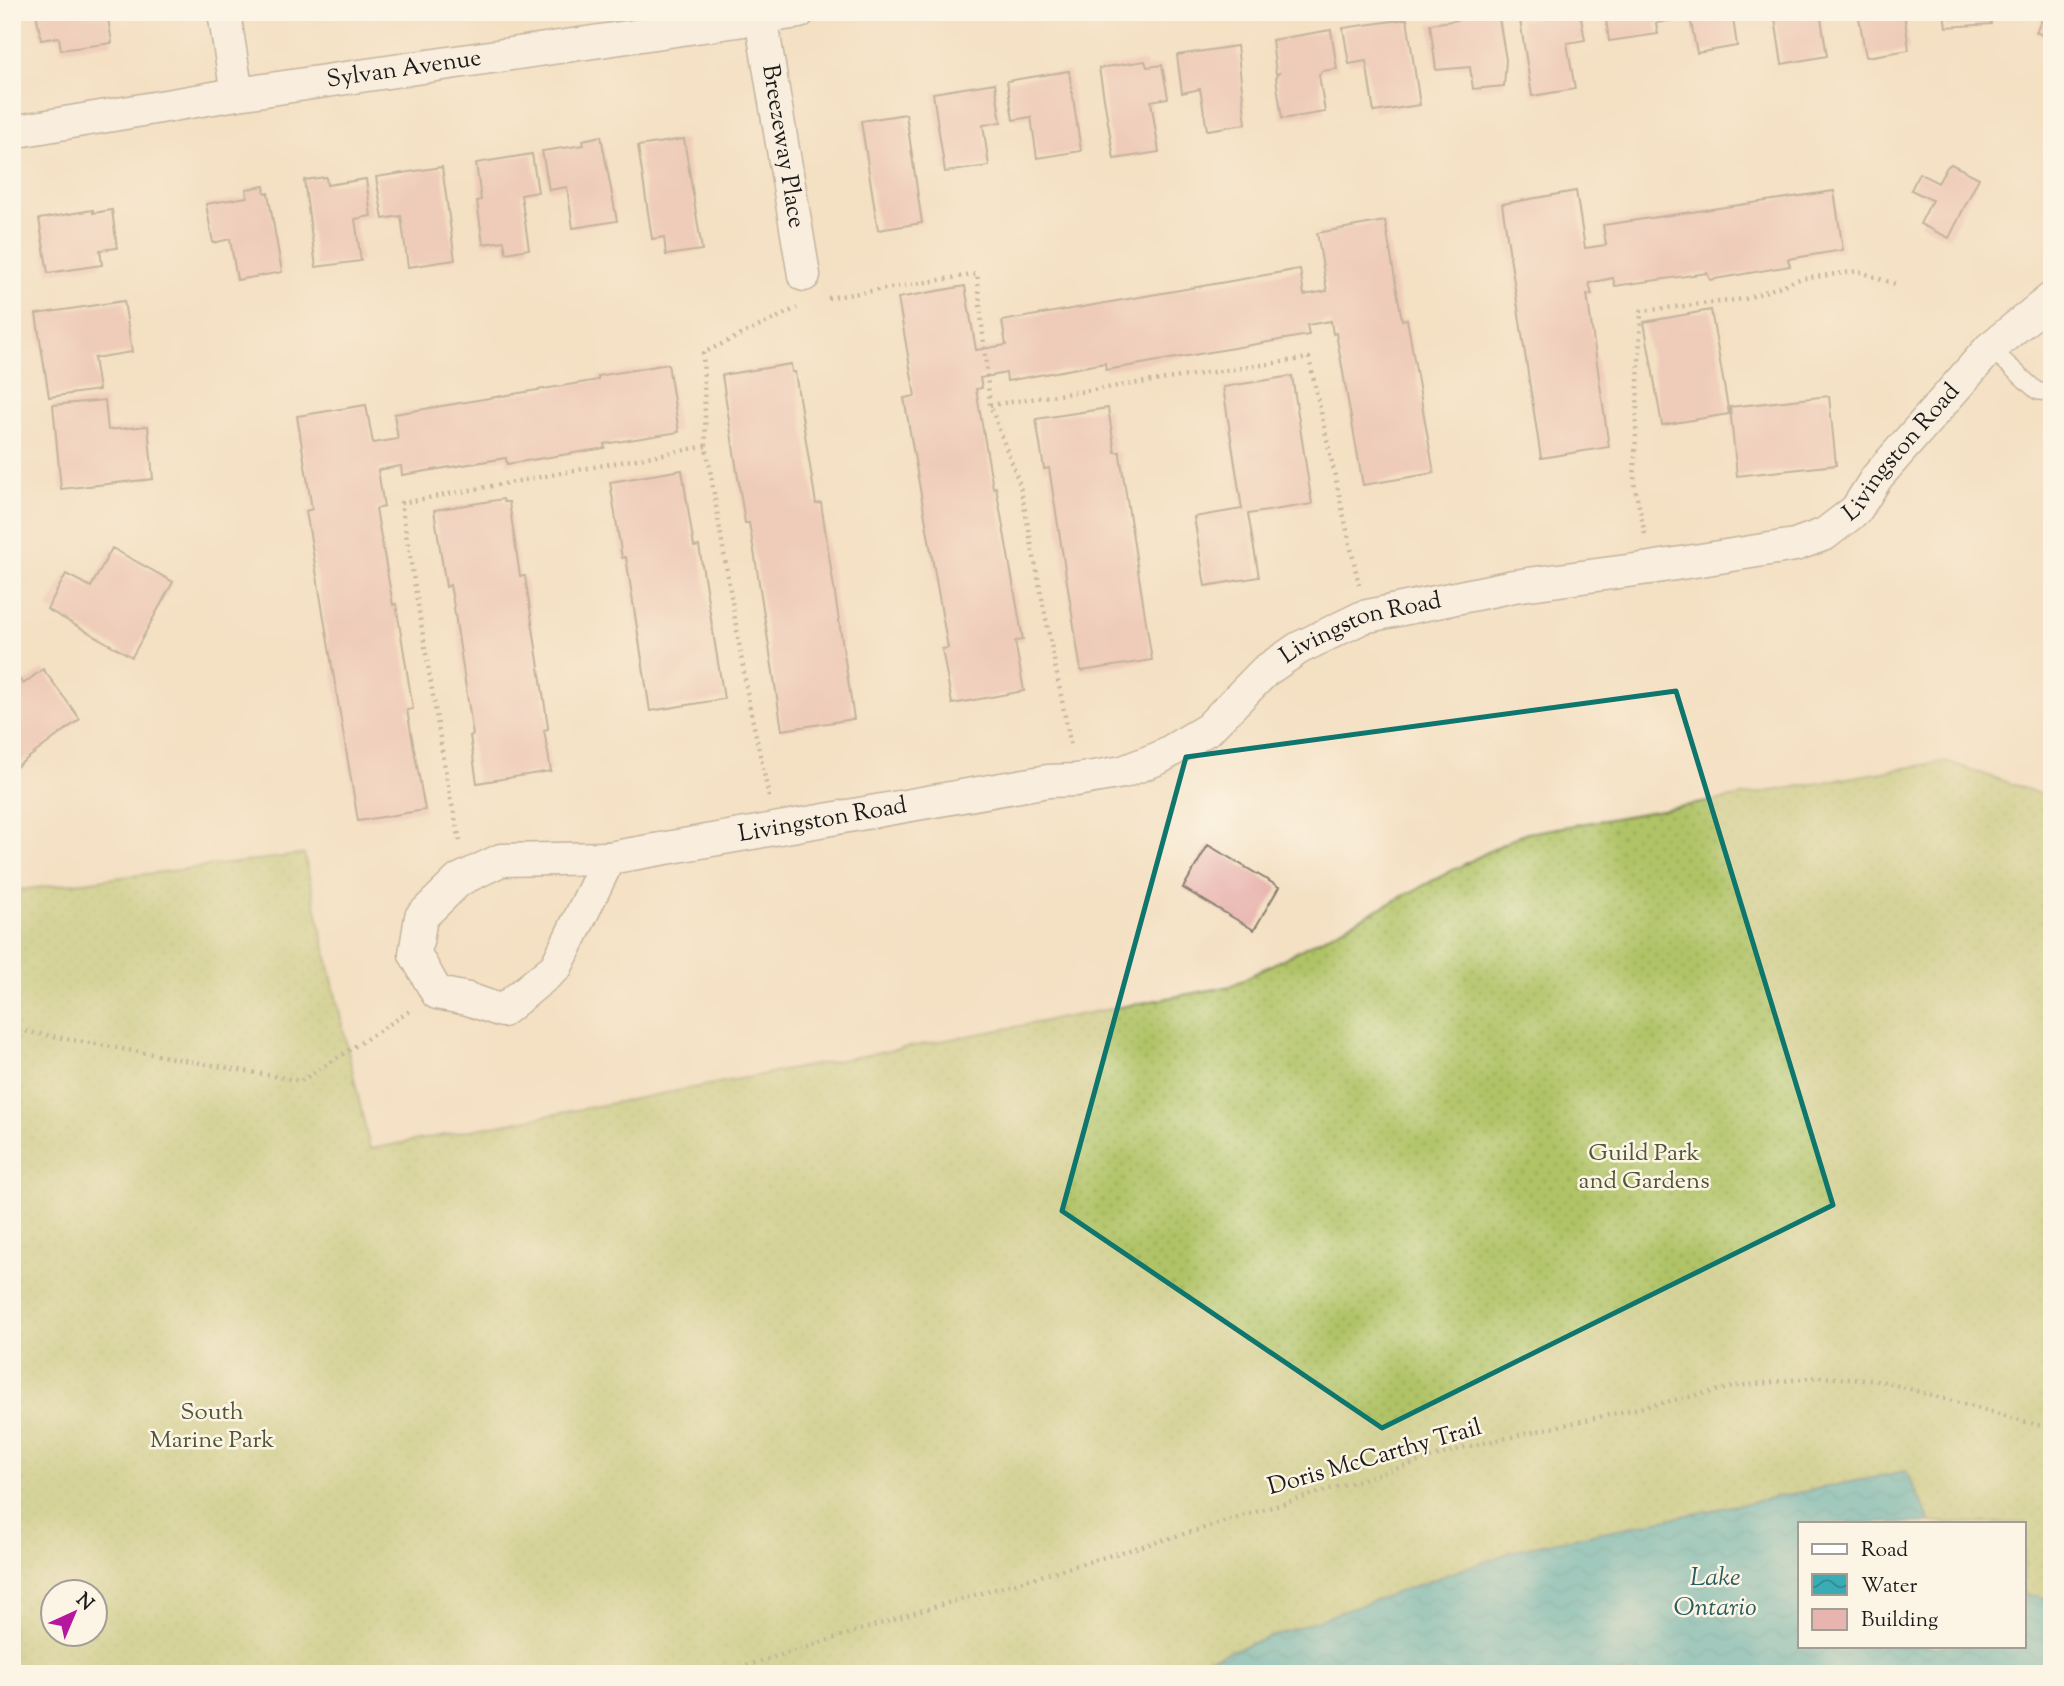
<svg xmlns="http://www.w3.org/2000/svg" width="2064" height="1686" font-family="'Sorts Mill Goudy',serif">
  <defs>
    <pattern id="grass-dots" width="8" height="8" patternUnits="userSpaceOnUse" patternTransform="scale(1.75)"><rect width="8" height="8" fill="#b0c366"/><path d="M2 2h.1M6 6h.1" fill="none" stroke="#97a758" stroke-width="1.8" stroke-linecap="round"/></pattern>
    <pattern id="water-waves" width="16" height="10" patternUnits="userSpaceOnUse" patternTransform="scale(1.75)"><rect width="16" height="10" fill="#3aacb4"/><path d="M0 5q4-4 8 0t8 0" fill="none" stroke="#308b92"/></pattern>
  </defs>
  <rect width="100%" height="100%" fill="#fcf5e5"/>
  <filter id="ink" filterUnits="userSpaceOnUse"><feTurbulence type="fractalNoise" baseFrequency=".0143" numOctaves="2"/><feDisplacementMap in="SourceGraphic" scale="14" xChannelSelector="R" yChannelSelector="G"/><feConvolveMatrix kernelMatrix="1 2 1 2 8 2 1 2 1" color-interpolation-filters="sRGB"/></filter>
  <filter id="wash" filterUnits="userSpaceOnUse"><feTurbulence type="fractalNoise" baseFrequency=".00686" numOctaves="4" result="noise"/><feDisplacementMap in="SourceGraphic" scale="28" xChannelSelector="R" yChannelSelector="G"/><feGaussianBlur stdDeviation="1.57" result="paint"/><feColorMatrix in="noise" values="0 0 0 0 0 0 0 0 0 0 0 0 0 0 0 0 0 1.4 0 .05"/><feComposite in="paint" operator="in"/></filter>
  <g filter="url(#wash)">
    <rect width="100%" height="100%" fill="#f4e0c3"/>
    <path fill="url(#grass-dots)" stroke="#667041" stroke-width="2" fill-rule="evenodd" d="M1946,761L2052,798V1599L2024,1594V1523H1931L1906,1471L1523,1548L1165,1674H12V891L304,854L370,1149L1231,986L1522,834ZM52,1592H94V1634H52Z"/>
    <path fill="url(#water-waves)" stroke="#2b6468" stroke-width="2" d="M1906,1471L1931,1523H1800V1646H2024V1594L2052,1599V1674H1165L1523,1548Z"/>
    <g id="blocks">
      <path fill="#e8b4af" d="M36,12H107L112,43L61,50L59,37L41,40Z
        M1459,12H1498L1506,60L1504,86L1473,89L1470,67L1436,70L1430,24L1459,20Z
        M1547,12H1580L1585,40L1567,43L1575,89L1532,96L1520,20L1548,15Z
        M1605,12H1673L1674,20L1656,23L1658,34L1609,41Z
        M1689,12H1732L1737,46L1697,53Z
        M1774,12H1820L1827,56L1782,64Z
        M1858,12H1904L1909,50L1866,57Z
        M1944,12H1990L1991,24L1946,27Z
        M2046,12H2052V40L2036,32Z
        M1407,19L1420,105L1374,112L1366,61L1349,64L1343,28Z
        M1331,30L1337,69L1322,71L1319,75L1325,112L1282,119L1276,78L1279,73L1276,74L1272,40Z
        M1237,46L1246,124L1207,130L1200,89L1182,93L1177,55Z
        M1145,61L1147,67L1162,65L1168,98L1151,101L1159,152L1114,159L1099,68Z
        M1069,71L1081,151L1037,158L1031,117L1013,120L1007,81Z
        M995,83L1001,122L983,125L989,166L945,172L933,93Z
        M906,114L922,223L878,230L861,121Z
        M601,136L617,221L573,228L567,187L549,190L542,151L584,145L583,140Z
        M684,139L702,250L666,255L664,237L652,239L638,146Z
        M532,154L538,192L521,195L529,249L506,253L504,241L483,244L477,201L481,200L476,163Z
        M1951,164L1979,178L1949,238L1920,224L1932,200L1911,190L1919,173L1938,183L1947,167Z
        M442,167L455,260L408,267L401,216L383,219L376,177Z
        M326,177L327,185L366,179L371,216L355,219L361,261L316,267L304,180Z
        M264,186L265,193H268L282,272L237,280L230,239L213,243L206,204L247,197L246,189Z
        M1576,191L1585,248L1606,245L1603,225L1834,191L1843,250L1788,259L1790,266L1710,280L1707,273L1615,286L1613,278L1589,283L1592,295L1587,294L1609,447L1541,458L1502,204Z
        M93,210V213L112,210L117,248L100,250L102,265L48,273L39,219Z
        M1385,221L1402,320L1407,319L1434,473L1363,485L1336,333L1333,334L1331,321L1307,325L1309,335L1106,370L1105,363L1007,381L1006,373L980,378L982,388L976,389L993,488L996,487L1023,640L1015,641L1024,691L952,704L942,649L948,648L904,398L915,396L898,298L965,286L976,350L1006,345L1002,321L1300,269L1304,295L1327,291L1317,233Z
        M124,301L132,352L94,358L99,390L49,397L36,314Z
        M1711,310L1729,414L1662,425L1644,322Z
        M668,364L679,432L604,444L605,448L507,464L506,458L402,475L401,466L378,470L384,507L376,509L393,605L396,604L413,709L407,710L425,810L358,821L306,511L312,509L297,416L366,405L373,443L398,439L394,414L598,380V376Z
        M791,364L792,372H795L816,504L821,503L854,719L782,730L755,557L749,523H745L722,375Z
        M1292,376L1312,504L1248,514L1259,577L1205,586L1194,517L1242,509L1223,387Z
        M1829,396L1836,465L1737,476L1730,407Z
        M105,400L108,430L148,426L153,479L61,489L53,405Z
        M1108,408L1115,452H1120V455L1152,660L1081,671L1049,468L1044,469L1036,419Z
        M682,470L694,547L699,546L724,699L650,711L626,557L622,558L610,482Z
        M503,499L504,502H509L520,576H525L548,726V729L544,730L551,771L477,783L470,736L473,735L453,601L450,585L446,587L434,510Z
        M112,548L173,582L132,657L47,609L66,574L91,587Z
        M43,669L80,719L12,770V675L14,673L23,684Z
        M1208,845L1279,887L1254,930L1183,888Z"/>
    </g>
  </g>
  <g filter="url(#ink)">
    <use href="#blocks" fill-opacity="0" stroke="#887e70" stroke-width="2"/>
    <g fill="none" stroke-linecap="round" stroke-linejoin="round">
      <g stroke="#887e70" stroke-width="19">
        <path id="lane" d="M1990,348L2037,391L2052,393"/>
      </g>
      <g stroke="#887e70" stroke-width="35">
        <g id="street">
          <path d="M224,12L237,94"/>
          <path id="s1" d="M761,18L804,275"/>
          <path id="s2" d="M12,132L237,94L799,12"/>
          <path id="s3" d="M609,858L1048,781L1076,780L1123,772L1159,758L1208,729L1265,671L1299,648L1363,617L1514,586L1650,568L1795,545L1825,534L1856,510L1877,477L1990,348L2052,298"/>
          <path d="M609,858L556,967L502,1011L468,999L437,993L415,954L421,917L459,880L501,860Z"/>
        </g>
      </g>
      <path stroke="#887e70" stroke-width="4.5" stroke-dasharray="2 5" stroke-linecap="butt" d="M828,298L977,274L990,405L1020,485L1071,747
        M990,405L1309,358L1359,585
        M1645,534L1634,483L1641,311L1745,299L1800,279L1858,271L1895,284
        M769,797L749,703L706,446L703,353L797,308
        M460,841L448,786L401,503L706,446
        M12,1029L301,1081L410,1011
        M720,1674L937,1606L1201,1529L1466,1447L1737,1386L1820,1377L1881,1381L2052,1429"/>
      <use href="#lane" stroke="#fff" stroke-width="16"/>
      <use href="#street" stroke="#fff" stroke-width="32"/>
    </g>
  </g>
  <path d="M0 0H2064V1686H0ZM1676,691L1833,1205L1382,1428L1062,1211L1186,757Z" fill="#f4e0c3" fill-opacity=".55" fill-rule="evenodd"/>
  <path fill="none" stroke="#0f766e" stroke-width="5" stroke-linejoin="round" d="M1676,691L1833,1205L1382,1428L1062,1211L1186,757Z"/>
  <g text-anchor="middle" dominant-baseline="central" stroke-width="5" stroke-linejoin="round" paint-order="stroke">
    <g font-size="24" fill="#1c1c1c" stroke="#fcf5e5">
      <text stroke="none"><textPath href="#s2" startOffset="397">Sylvan Avenue</textPath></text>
      <text stroke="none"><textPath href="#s1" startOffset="130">Breezeway Place</textPath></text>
      <text stroke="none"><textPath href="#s3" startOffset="1393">Livingston Road</textPath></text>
      <text stroke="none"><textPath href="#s3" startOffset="805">Livingston Road</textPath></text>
      <text stroke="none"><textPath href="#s3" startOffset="217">Livingston Road</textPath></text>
      <text transform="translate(1375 1458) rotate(-16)">Doris McCarthy Trail</text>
    </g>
    <g font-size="24" fill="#505636" stroke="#fcf5e5">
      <text x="1644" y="1154">Guild Park<tspan x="1644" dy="28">and Gardens</tspan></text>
      <text x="212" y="1413">South<tspan x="212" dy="28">Marine Park</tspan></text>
    </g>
    <g font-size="26" font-style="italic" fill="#2a5d60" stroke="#fcf5e5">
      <text x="1715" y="1578">Lake<tspan x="1715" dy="30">Ontario</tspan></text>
    </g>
  </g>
  <rect width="2064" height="1686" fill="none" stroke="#fcf5e5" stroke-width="42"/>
  <rect x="1798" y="1522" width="228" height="126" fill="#fcf5e5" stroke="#a29e95" stroke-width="2"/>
  <rect x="1812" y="1544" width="35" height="10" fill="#ffffff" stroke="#a29e95" stroke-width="2"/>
  <text x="1861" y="1556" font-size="21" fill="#1c1c1c">Road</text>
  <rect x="1812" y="1574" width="35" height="21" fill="url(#water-waves)" stroke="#a29e95" stroke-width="2"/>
  <text x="1861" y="1592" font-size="21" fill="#1c1c1c">Water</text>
  <rect x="1812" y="1609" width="35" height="21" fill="#e8b4af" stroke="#a29e95" stroke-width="2"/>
  <text x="1861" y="1626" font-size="21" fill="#1c1c1c">Building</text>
  <g transform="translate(74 1613) rotate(44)"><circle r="33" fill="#fcf5e5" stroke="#a29e95" stroke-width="2"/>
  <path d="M0-5L12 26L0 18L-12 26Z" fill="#b5179e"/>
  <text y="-10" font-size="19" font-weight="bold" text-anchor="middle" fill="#1c1c1c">N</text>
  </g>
</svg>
